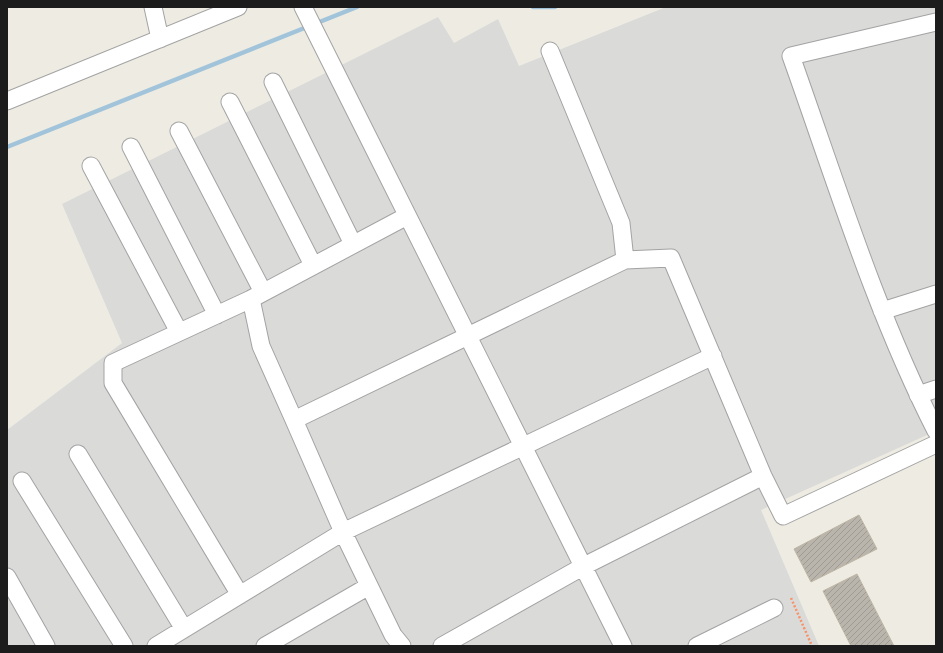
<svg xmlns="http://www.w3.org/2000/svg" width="943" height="653" font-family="'Roboto Condensed',sans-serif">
  <defs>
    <pattern id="building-hatch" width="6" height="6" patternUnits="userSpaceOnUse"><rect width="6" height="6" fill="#bab5ac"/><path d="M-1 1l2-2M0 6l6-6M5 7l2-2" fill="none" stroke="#9f9b93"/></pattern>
  </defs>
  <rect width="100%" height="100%" fill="#eeece2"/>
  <path fill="#dadad9" d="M666,7H936V431L761,510L819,646H7V430L122,343L62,204L438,17L454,43L498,19L519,66Z"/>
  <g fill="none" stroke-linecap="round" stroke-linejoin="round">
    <path stroke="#a2c4db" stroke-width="4.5" d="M533,7H555
      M7,147L357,7"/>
  </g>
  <path fill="url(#building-hatch)" stroke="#bfb5a5" d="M859,515L877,549L811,582L794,549Z
    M857,574L894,646H851L823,591Z"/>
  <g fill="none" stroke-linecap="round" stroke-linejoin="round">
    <g stroke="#a3a3a3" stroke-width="19">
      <path id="minor" d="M153,7L160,39
        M303,7L623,646
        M936,22L791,56C836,182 875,311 936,431
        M550,51L621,223L625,260
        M273,82L353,244
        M7,101L238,7
        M230,102L313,265
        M179,131L263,292
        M131,147L217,315
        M91,166L179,332
        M407,216L251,299L261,346L294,420L625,260L671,258L763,476L783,516L936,444
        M882,311L936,294
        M918,395L936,389
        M294,420L343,532L393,635L402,646
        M78,454L184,629
        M22,481L124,646
        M7,577L46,646
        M240,595L113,383V363L251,299
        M156,646L343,532L713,356
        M265,646L369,586
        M442,646L584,566L763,476
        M697,646L774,608"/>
    </g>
    <path stroke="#f89269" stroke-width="2.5" stroke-dasharray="2 2" stroke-linecap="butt" d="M791,598L812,646"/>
    <use href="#minor" stroke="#fff" stroke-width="17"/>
  </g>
  <rect width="943" height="653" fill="none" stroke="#1c1c1c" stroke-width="16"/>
</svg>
